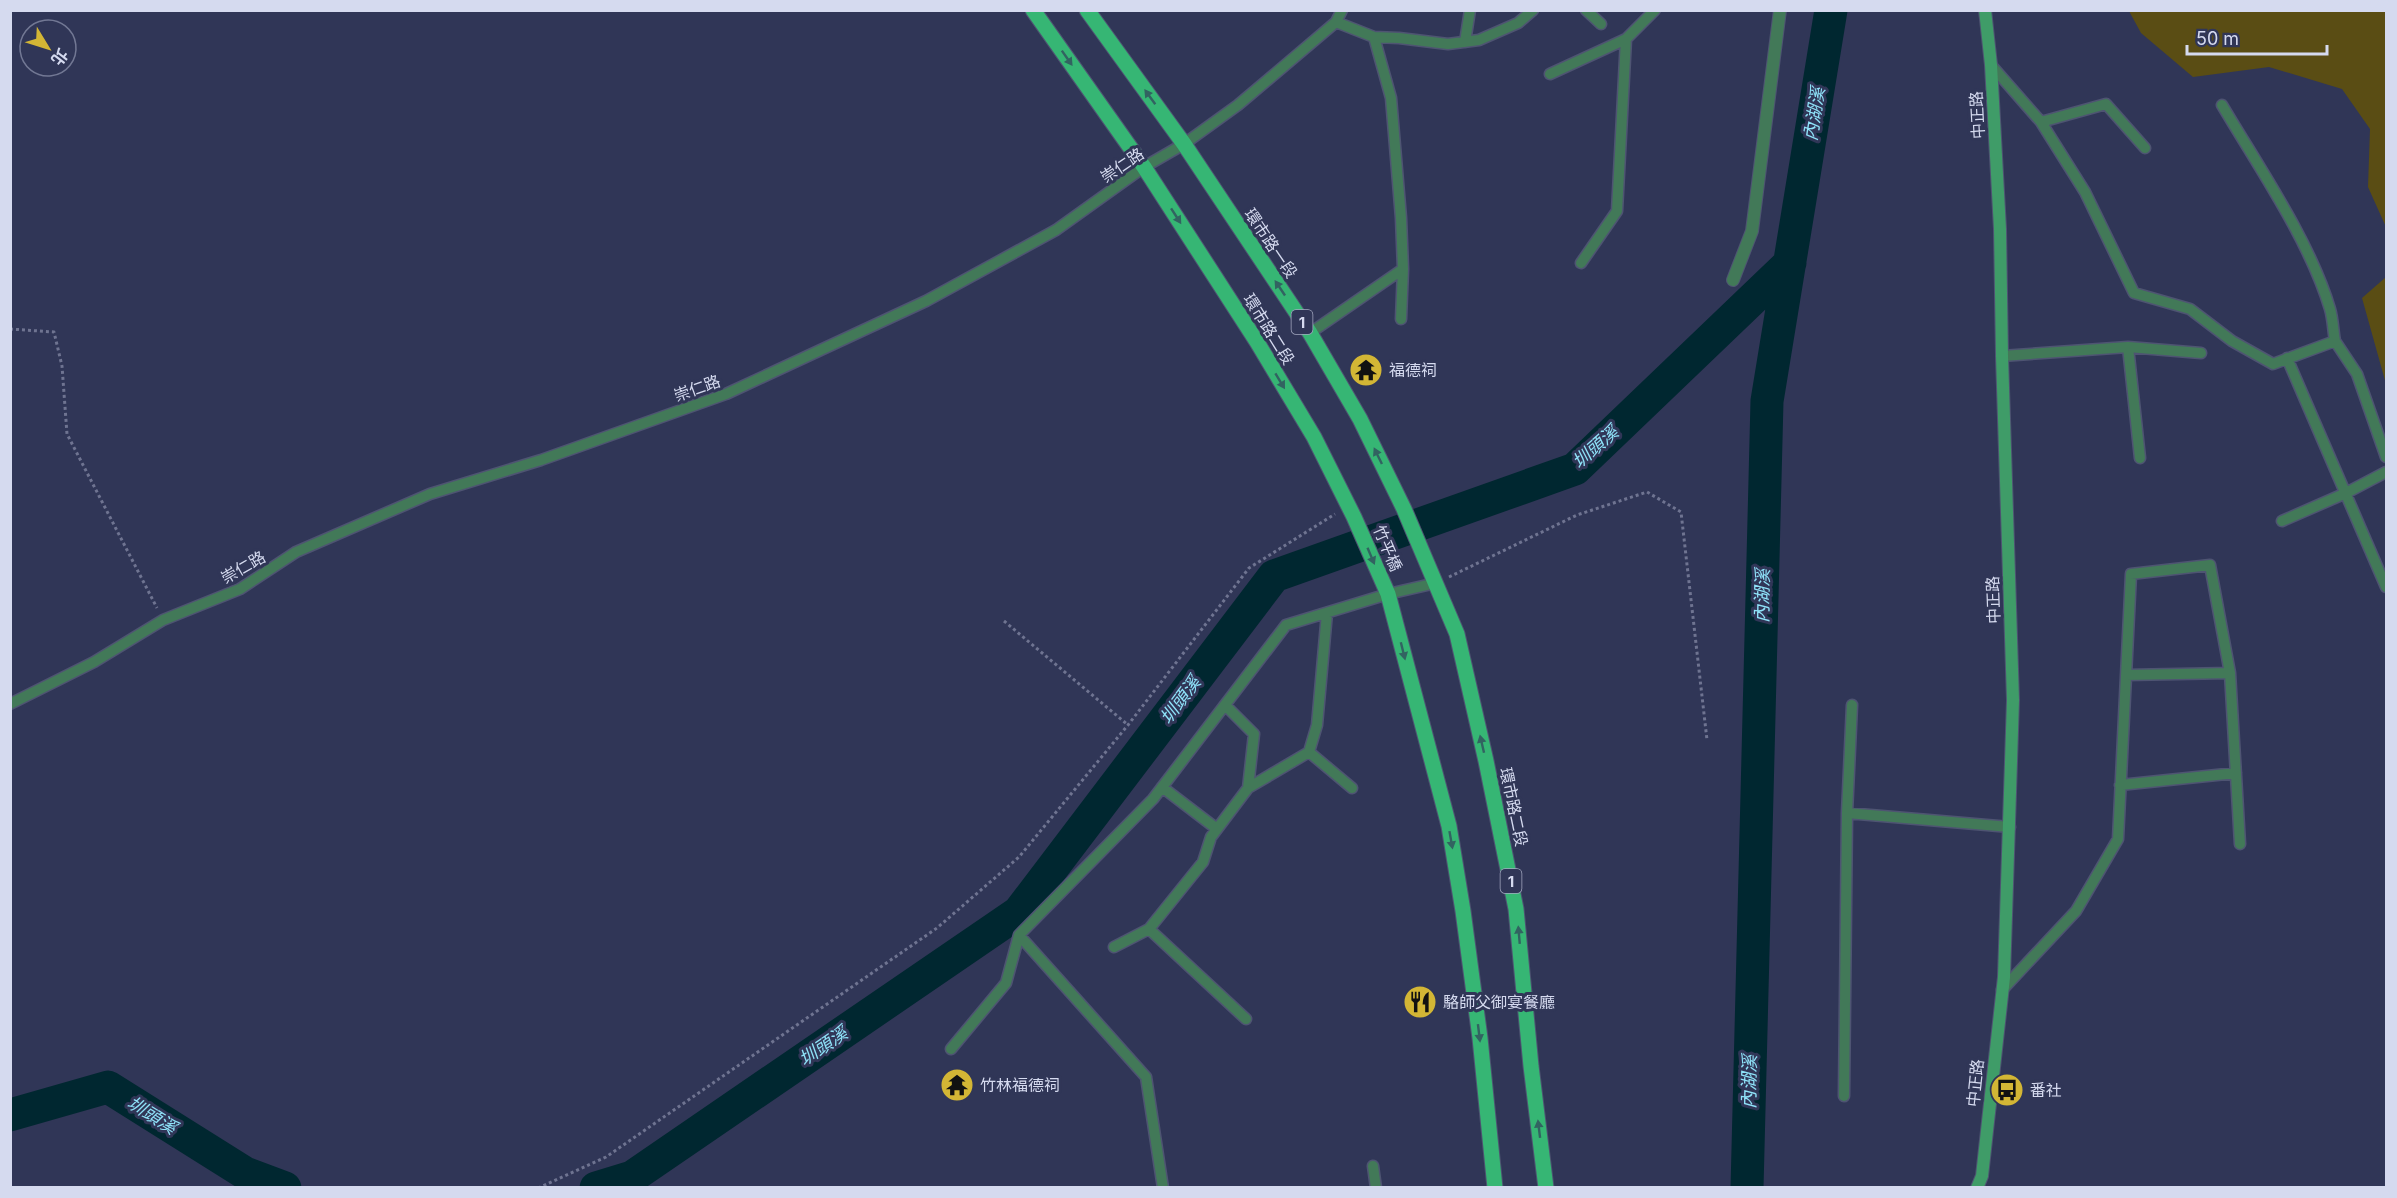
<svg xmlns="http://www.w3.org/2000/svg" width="2397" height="1198" font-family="Inter,'Noto Sans TC',sans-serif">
  <rect width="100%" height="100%" fill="#303657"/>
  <path fill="#5a4d14" d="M2129,11H2386V227L2368,187L2370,129L2342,89L2269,67L2193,77L2141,33Z
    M2386,277V384L2362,298Z"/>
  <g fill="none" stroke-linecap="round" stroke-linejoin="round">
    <path stroke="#002730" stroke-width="33" d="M10,1115L108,1087L245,1173L285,1188
      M596,1188L632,1177L1019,912L1274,576L1575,469L1790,263
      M1747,1188L1767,401L1831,10"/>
    <g stroke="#4e5472" stroke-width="13">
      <path id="lane" d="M1586,10L1601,24
        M1336,22L1374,37L1399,38L1448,44L1479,40L1518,23L1533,10
        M1465,42L1470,10
        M1991,65L2041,122L2085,192L2134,293L2190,309L2232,341L2273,364L2335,341C2333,330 2333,319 2330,309C2310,241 2258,166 2222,105
        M1550,74L1626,39
        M2041,122L2106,104L2145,148
        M1581,263L1617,211L1626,39L1655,10
        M1401,319L1403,269
        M1310,333L1403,269L1401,218L1391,98L1374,37
        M2335,341L2357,374L2386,457
        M2128,347L2201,353
        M2002,356L2128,347L2140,458
        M2287,358L2386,587
        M2282,521L2346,493L2386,472
        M2126,675L2230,673
        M10,704L94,662L163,620L240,589L296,552L430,494L541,460L726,394L926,301L1056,230L1144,167L1184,144L1238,105L1336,22L1342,10
        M1225,705L1254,734L1248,788
        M1309,752L1352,788
        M2120,785L2236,773
        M1162,787L1217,829
        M1847,813L1852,705
        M1019,935L1146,1077L1163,1188
        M1114,947L1149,929
        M2002,990L2076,911L2118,839L2131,574L2210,565L2230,673L2240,844
        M1246,1019L1149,929L1203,862L1211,837L1248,788L1309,752L1317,725L1327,613
        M951,1049L1006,983L1019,935L1153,799L1286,625L1388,594L1436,583
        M1844,1096L1847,813L2010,827
        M1373,1166L1376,1188"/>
    </g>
    <g stroke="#4e5472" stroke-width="14">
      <path id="street" d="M1733,280L1752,231L1780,10"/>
    </g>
    <g stroke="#4e5472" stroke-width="14">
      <path id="secondary" d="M1977,1188L1982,1176L2004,977L2013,700L2002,356L2000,229L1991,65L1985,10"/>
    </g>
    <g stroke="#4e5472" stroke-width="17">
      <path id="primary" d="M1033,10L1144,167L1257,342L1314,437L1354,517L1388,594L1449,826L1463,911L1480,1038L1495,1188
        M1087,10L1184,144L1310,333L1360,419L1404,509L1457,634L1486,761L1516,909L1531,1066L1546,1188"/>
    </g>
    <path stroke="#6f7491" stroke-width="3" stroke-dasharray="3 3" stroke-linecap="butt" d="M10,329L54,332L62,366L67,434L157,608
      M1449,577L1577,515L1647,492L1681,512L1707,740
      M1004,621L1128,725
      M538,1188L606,1157L937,928L1019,857L1128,725L1249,568L1335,514"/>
    <use href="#lane" stroke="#427958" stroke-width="10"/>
    <use href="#street" stroke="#427958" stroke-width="12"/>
    <use href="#secondary" stroke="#3f9c68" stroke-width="12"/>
    <use href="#primary" stroke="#36b674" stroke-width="15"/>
  </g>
  <defs><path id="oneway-solid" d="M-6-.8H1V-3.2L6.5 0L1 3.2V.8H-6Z" transform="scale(1.5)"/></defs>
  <g fill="#326361">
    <use href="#oneway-solid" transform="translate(1067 58) rotate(55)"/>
    <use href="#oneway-solid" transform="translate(1150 97) rotate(-126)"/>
    <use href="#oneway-solid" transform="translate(1176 216) rotate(57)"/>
    <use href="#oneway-solid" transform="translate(1280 288) rotate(-124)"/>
    <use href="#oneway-solid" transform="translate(1280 381) rotate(59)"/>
    <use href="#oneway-solid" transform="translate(1378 456) rotate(-116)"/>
    <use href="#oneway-solid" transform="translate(1371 556) rotate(67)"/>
    <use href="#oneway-solid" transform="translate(1403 651) rotate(76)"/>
    <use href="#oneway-solid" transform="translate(1482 744) rotate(-103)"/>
    <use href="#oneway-solid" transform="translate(1451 840) rotate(80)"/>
    <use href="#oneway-solid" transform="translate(1519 935) rotate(-95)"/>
    <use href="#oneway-solid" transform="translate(1479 1033) rotate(83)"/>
    <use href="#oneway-solid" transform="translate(1539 1129) rotate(-97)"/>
  </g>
  <defs>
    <g id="temple-disc" transform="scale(1.725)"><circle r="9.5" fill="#d3b635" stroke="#303657"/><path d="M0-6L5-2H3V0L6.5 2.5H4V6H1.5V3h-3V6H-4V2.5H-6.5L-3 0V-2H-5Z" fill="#111"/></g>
    <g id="restaurant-disc" transform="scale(1.725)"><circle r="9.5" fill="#d3b635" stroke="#303657"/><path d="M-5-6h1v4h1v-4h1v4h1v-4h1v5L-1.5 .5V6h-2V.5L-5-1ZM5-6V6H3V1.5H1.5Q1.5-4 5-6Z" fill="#111"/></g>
    <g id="bus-disc" transform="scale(1.725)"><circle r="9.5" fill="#d3b635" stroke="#303657"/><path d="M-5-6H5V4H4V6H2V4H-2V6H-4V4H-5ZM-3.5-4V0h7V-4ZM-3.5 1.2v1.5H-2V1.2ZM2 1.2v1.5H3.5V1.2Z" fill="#111"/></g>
  </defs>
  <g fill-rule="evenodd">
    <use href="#temple-disc" x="1366" y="370"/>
    <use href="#restaurant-disc" x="1420" y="1002"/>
    <use href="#temple-disc" x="957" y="1085"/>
    <use href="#bus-disc" x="2007" y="1090"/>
  </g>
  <g text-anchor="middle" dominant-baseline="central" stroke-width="6" stroke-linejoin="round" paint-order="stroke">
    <g fill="#303657" stroke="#a4a9c1" stroke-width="1.5">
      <rect x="1291.5" y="310" width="21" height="24" rx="4.5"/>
      <rect x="1500.5" y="869" width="21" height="24" rx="4.5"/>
    </g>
    <g font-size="15" font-weight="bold" fill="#d5daef">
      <text x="1302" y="322">1</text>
      <text x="1511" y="881">1</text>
    </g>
    <g font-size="16" fill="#d5daef" stroke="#303657">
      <text transform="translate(1977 115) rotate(-93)">中正路</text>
      <text transform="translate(1122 165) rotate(-34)">崇仁路</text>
      <text transform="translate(1271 243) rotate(56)">環市路一段</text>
      <text transform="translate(1269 329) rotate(58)">環市路二段</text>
      <text transform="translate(697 388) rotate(-20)">崇仁路</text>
      <text transform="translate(1388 548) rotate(67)">竹平橋</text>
      <text transform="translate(243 567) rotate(-30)">崇仁路</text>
      <text transform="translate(1993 600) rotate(-92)">中正路</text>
      <text transform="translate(1514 807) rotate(78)">環市路二段</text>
      <text transform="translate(1975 1083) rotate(-84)">中正路</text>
    </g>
    <g font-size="16" fill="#d5daef" stroke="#303657" text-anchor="start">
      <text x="1389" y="370">福德祠</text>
      <text x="1443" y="1002">駱師父御宴餐廳</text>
      <text x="980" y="1085">竹林福德祠</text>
      <text x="2030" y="1090">番社</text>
    </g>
    <g font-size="18" font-style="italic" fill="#8fe3f9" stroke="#303657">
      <text transform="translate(1814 114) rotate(-81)">內湖溪</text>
      <text transform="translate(1595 447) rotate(-41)">圳頭溪</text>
      <text transform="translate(1762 596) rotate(-89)">內湖溪</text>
      <text transform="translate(1180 700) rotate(-53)">圳頭溪</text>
      <text transform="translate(823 1046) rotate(-34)">圳頭溪</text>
      <text transform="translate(1749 1082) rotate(-89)">內湖溪</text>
      <text transform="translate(152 1115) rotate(32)">圳頭溪</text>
    </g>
  </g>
  <rect width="2397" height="1198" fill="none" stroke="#d5daef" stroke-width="24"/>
  <g transform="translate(48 48) rotate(128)"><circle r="28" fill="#303657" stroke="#727894" stroke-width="1.5"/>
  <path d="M0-4.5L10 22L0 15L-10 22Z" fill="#d3b635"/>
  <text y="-9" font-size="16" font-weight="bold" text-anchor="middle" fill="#d5daef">北</text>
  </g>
  <path d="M2187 45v9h140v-9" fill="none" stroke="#d5daef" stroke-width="3"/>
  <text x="2196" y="45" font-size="18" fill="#d5daef" stroke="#303657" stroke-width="4.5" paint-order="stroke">50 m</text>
</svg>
